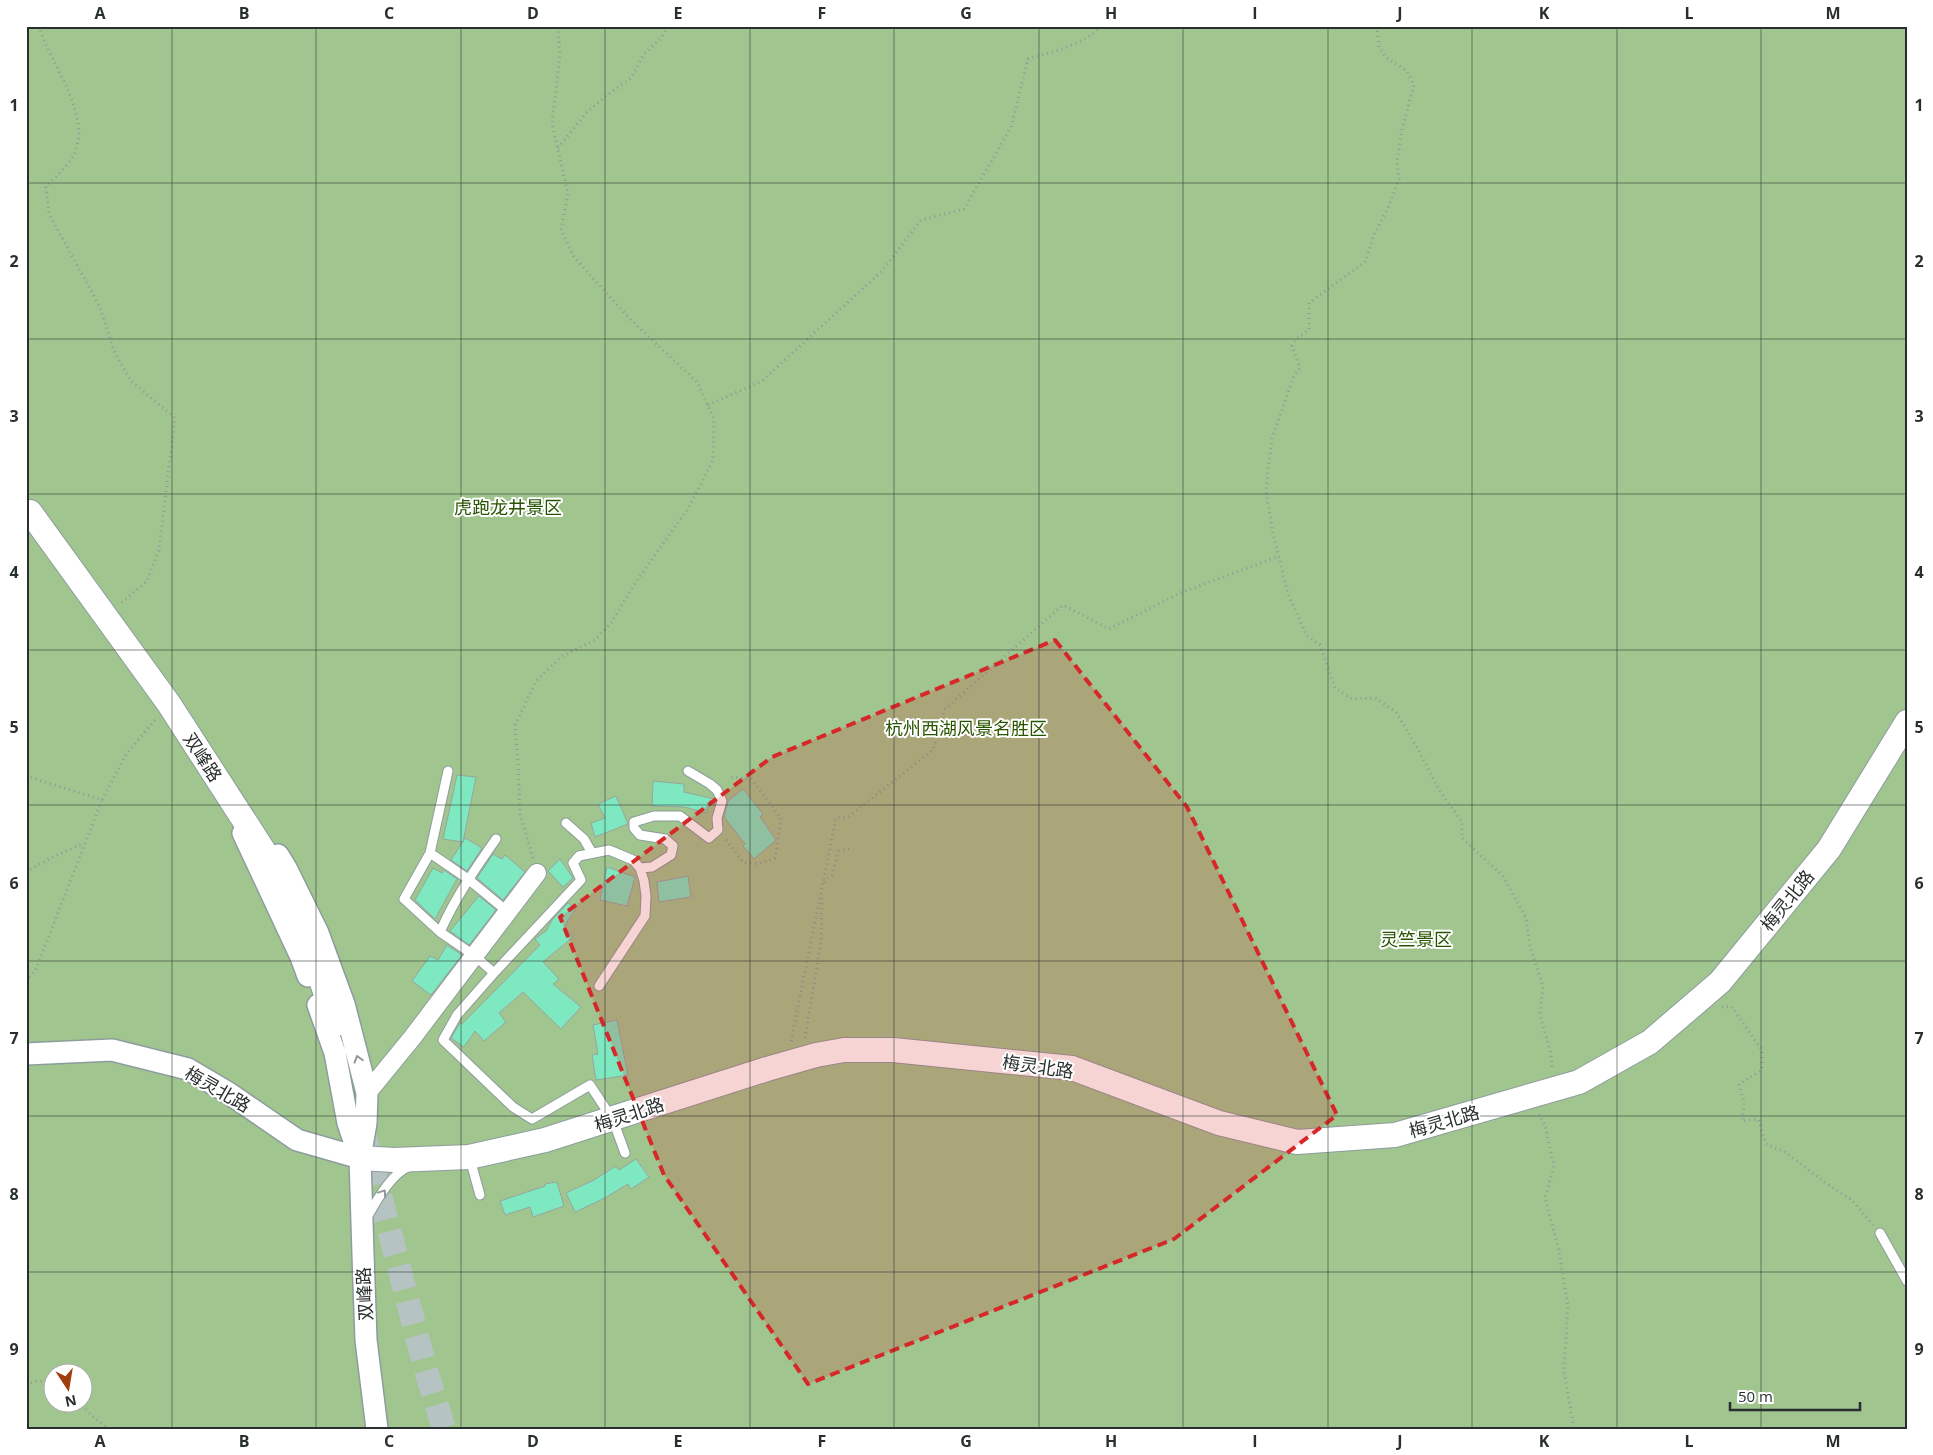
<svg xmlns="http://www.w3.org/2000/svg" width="1933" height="1455" font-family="'Open Sans','Noto Sans SC',sans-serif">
  <rect width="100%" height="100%" fill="#d8e8e8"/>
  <path fill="#a1c58f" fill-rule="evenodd" d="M26,26H1907V1429H26ZM52,1372H82V1402H52Z"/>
  <path fill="#7ee8c0" stroke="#98a59f" d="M457,775L476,777L463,842L443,839Z
    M653,781L684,784V792L714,799V805L710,800L706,813L685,807L652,806Z
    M743,789L763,814L760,817L776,840L754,859L743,846L745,844L724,817L728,801Z
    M616,796L628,824L595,837L591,823L605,818L598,804Z
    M465,838L482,848L467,871L451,860Z
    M493,854L502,859L505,855L525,872L503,900L477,878Z
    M560,859L573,878L563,887L548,871Z
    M607,867L635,877L627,906L600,900Z
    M433,868L442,873L444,870L457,879L435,919L415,900Z
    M688,876L691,897L659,902L657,882Z
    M479,896L496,910L469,945L450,931Z
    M568,903L576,908L564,927L573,937L543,962L559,979L553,984L581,1007L561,1029L523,992L499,1013L506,1022L484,1041L475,1031L464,1047L451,1038L460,1023L462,1024L540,945L535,939L547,930L552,920Z
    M447,945L462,955L431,995L412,981L430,956L438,960Z
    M617,1020L628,1075L596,1080L592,1055L598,1054L593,1025Z
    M636,1159L649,1177L631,1189L628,1184L603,1199L575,1212L566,1193L594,1180L616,1166L619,1170Z
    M557,1182L564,1206L533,1217L530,1207L505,1215L500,1201L545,1186V1184Z"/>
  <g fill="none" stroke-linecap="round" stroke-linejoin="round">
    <path stroke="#b5c3c3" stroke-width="24" stroke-dasharray="24 12" stroke-linecap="butt" d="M344,1057L425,1367L444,1429"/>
    <g stroke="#8d9c9d" stroke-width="11">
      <path id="service" d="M566,823L584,839L592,853
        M496,839C475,869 455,898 440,932L475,956L494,973L581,880L573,863L579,856L609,850L633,860L640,868L644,881L646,896L645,916L599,986
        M430,853L448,771
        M640,868L652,867L671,855L673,846L665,839L640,835L634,828V822L654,816H680L709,838L718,830L717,818L722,801L717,790L710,784L688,771
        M440,932L404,899L430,853L468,879L508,912
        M494,973L457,1015L443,1040L513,1107L532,1119L590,1085L613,1120L625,1153
        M470,1159L480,1195
        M366,1219C376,1202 391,1173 410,1166
        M1880,1233L1907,1281"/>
    </g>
    <g stroke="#8d9c9d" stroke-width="20">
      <path id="minor" d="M367,1093L412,1038L537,873"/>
    </g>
    <g stroke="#8d9c9d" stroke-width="24">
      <path id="tertiary" d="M243,833L301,957L308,976
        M278,855L286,868L318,933L344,1004L367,1093L366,1123L360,1158L363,1254L366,1340L377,1429
        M318,1005L335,1053L348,1123L359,1156
        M26,1054L112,1050L188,1069L227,1092L297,1140L360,1158"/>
    </g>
    <g stroke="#8d9c9d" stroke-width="26">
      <path id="secondary" d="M30,512L169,704L269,859L301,926L316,965L336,1024
        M360,1158L394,1160L469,1157L545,1140L767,1069L816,1055L844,1050H893L1072,1068L1219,1123L1297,1142L1395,1135L1579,1082L1650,1042L1720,982L1829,849L1907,722"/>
    </g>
    <path stroke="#8e9a9a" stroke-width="3" stroke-dasharray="1 4" stroke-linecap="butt" d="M39,26C50,65 96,119 72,158C65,169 54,178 46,187L49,214L100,307L114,351L131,381L175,418L159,550L147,581L119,605
      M1377,26L1379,48L1387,58L1407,71L1414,85L1401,133L1397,163L1399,179L1388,208L1373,237L1366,261L1309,303V330L1296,339L1292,346L1300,368L1294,376L1272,438L1266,490L1272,529L1288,594L1307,636L1320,645L1335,688L1352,699L1375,698L1396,712L1418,749L1439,790L1462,822V838L1503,876L1526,918L1530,947L1543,986L1540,1015L1551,1053L1552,1069
      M558,148L586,113L607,95L631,78L644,54L660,39L669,26
      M708,405L762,381L883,270L921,220L964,209L1011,127L1028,59C1049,53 1087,44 1100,26
      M26,776L102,800L127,753L156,719
      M726,840L743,862L757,864L775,858L781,818L751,778L729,777
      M533,858L520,814L518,761L515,725L536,681L562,656L595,640L611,623L638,579L689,507L713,460L714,419L697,382L630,319L574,257L561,230L568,194L552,123L560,55L558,30L555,26
      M26,872L51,858L84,843
      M824,882L832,875L839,851L852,848
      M26,981L36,969L102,800
      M1722,1007L1731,1006L1762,1050V1070L1739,1084L1744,1103L1742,1121L1758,1119L1766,1144L1785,1152L1827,1184L1852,1200L1873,1225
      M805,1038L821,942L822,896
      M791,1041L836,818L848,817L933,750L945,709L1063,605L1109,629L1180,593L1279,556
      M1539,1114L1545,1125L1554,1166L1545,1198L1558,1246L1568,1305L1564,1371L1574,1429
      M26,1384L37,1381L52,1382
      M79,1402L92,1416L109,1429"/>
    <use href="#service" stroke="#fff" stroke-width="9"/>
    <use href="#minor" stroke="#fff" stroke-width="18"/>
    <use href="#tertiary" stroke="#fff" stroke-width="21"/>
    <use href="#secondary" stroke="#fff" stroke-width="24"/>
  </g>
  <defs><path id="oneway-chevron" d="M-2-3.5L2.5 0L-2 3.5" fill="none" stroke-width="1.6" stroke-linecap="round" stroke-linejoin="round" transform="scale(1.25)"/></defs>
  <g stroke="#949797">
    <use href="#oneway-chevron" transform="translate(358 1059) rotate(-106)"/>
    <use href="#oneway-chevron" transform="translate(383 1193) rotate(-56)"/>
  </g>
  <path fill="#d62828" fill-opacity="0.2" stroke="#d62828" stroke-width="4" stroke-dasharray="10 6" stroke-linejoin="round" d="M1055,640L1187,807L1337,1115L1174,1239L808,1384L664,1175L560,917L772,757Z"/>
  <path fill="none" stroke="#292f2f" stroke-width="1" stroke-opacity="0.55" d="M172,26V1429M316,26V1429M461,26V1429M605,26V1429M750,26V1429M894,26V1429M1039,26V1429M1183,26V1429M1328,26V1429M1472,26V1429M1617,26V1429M1761,26V1429M26,183H1907M26,339H1907M26,494H1907M26,650H1907M26,805H1907M26,961H1907M26,1116H1907M26,1272H1907"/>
  <g text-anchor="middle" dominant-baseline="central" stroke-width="4" stroke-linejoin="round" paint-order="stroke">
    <g font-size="18" fill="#285401" stroke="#fff">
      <text x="508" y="507">虎跑龙井景区</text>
      <text x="966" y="728">杭州西湖风景名胜区</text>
      <text x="1416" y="939">灵竺景区</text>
    </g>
    <g font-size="18" fill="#292f2f" stroke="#fff">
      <text transform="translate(203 757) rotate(57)">双峰路</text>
      <text transform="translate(1787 900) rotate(-51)">梅灵北路</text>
      <text transform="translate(1038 1066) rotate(8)">梅灵北路</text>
      <text transform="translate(218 1089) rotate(30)">梅灵北路</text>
      <text transform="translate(629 1114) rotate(-18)">梅灵北路</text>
      <text transform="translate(1444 1121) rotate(-16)">梅灵北路</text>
      <text transform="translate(364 1294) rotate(-93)">双峰路</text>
    </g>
  </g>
  <rect width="1933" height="1455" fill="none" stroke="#ffffff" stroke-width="55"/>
  <g transform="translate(68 1388) rotate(168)"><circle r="24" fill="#ffffff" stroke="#a9acac"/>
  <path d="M0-4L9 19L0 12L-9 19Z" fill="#a23d0d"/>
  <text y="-8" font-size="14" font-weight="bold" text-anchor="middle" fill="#292f2f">N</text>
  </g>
  <path d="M1730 1402v8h130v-8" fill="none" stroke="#292f2f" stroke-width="2.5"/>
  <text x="1738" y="1402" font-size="15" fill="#292f2f" stroke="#ffffff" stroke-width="4" paint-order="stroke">50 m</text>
  <rect x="28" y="28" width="1878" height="1400" fill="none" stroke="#292f2f" stroke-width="2"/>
  <g font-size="16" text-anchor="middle" font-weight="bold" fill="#292f2f">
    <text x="100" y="19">A</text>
    <text x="244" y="19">B</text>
    <text x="389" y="19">C</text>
    <text x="533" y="19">D</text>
    <text x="678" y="19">E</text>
    <text x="822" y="19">F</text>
    <text x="966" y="19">G</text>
    <text x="1111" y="19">H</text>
    <text x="1255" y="19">I</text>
    <text x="1400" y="19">J</text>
    <text x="1544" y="19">K</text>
    <text x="1689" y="19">L</text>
    <text x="1833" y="19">M</text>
    <text x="14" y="111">1</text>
    <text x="1919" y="111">1</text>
    <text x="14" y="267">2</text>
    <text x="1919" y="267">2</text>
    <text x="14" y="422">3</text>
    <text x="1919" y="422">3</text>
    <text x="14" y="578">4</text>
    <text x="1919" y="578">4</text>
    <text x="14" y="733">5</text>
    <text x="1919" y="733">5</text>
    <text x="14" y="889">6</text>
    <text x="1919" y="889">6</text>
    <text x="14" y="1044">7</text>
    <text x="1919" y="1044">7</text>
    <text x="14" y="1200">8</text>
    <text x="1919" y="1200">8</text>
    <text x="14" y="1355">9</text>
    <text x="1919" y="1355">9</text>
    <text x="100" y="1447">A</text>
    <text x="244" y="1447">B</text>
    <text x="389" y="1447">C</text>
    <text x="533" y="1447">D</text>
    <text x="678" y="1447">E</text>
    <text x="822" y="1447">F</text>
    <text x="966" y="1447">G</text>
    <text x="1111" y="1447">H</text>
    <text x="1255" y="1447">I</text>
    <text x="1400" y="1447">J</text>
    <text x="1544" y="1447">K</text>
    <text x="1689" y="1447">L</text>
    <text x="1833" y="1447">M</text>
  </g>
</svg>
